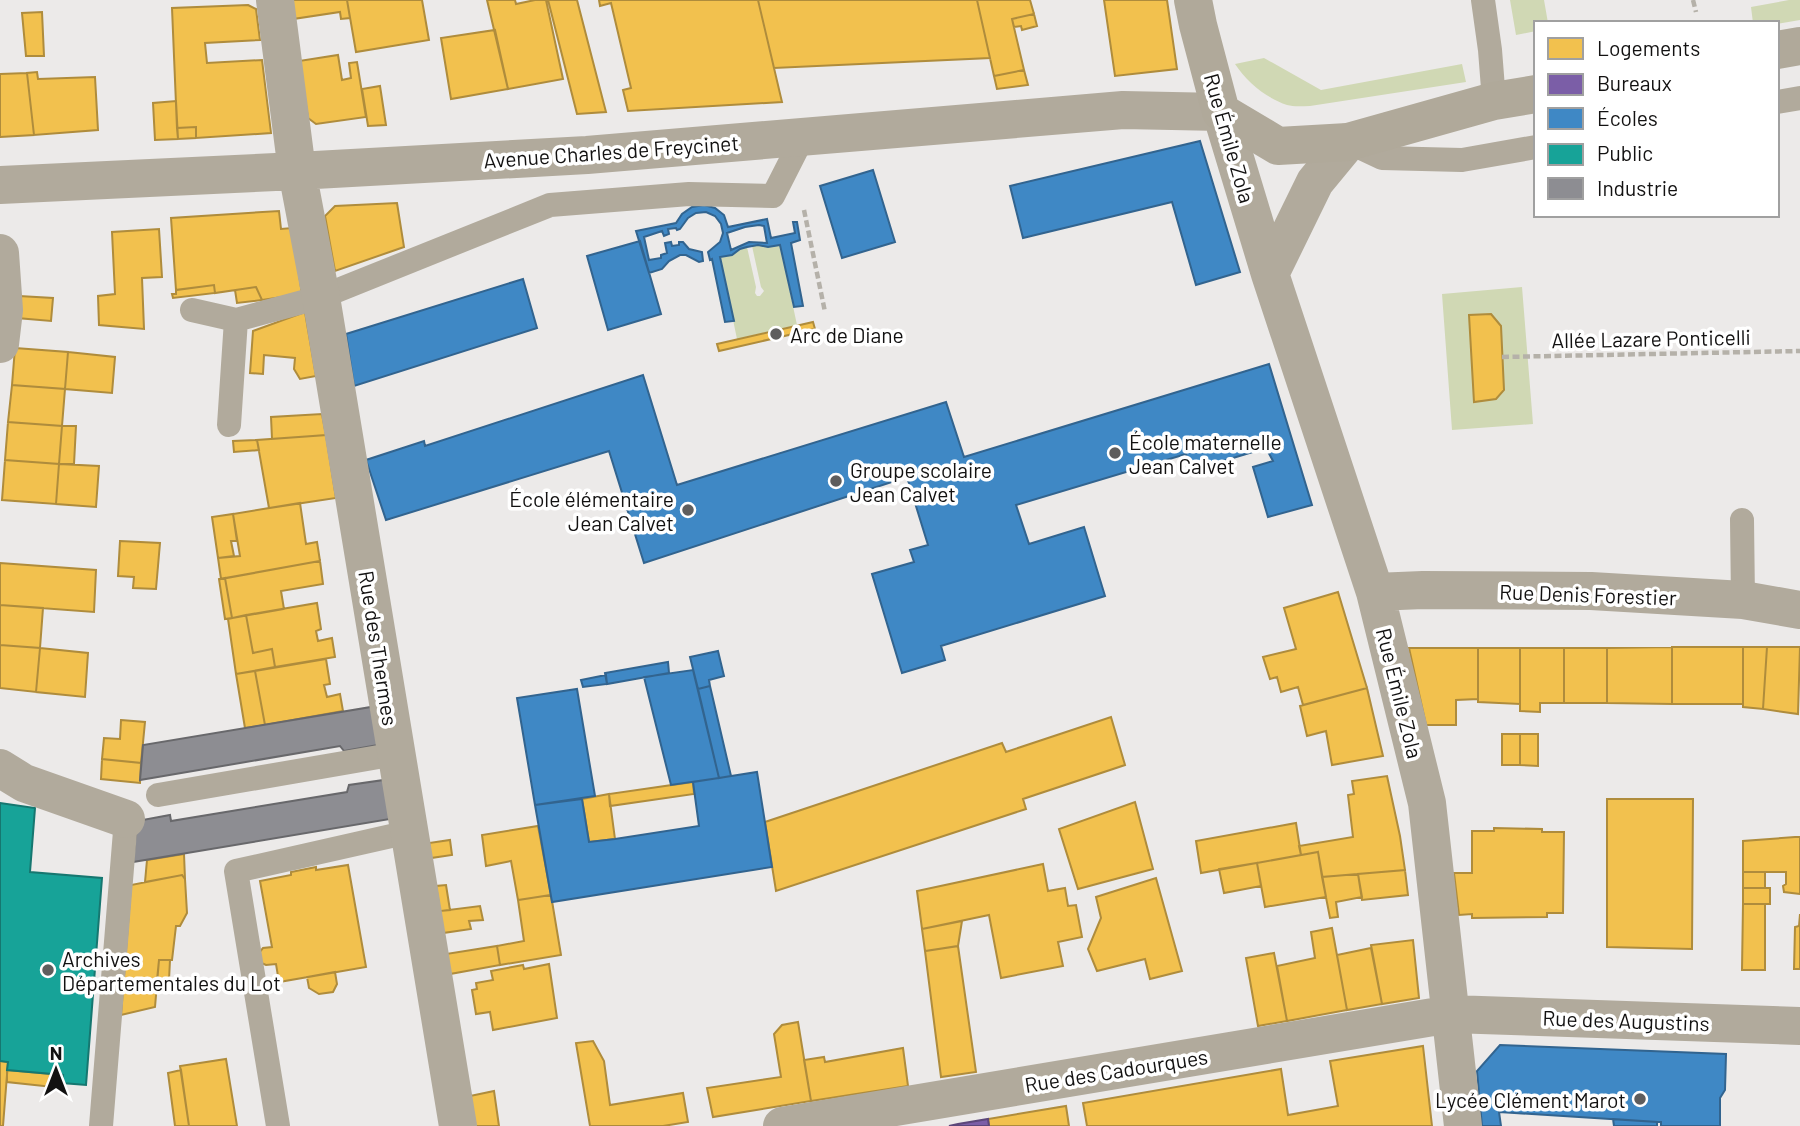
<svg xmlns="http://www.w3.org/2000/svg" width="1800" height="1126" font-family="Barlow,sans-serif">
  <rect width="100%" height="100%" fill="#eceae9"/>
  <path fill="#d0d8b4" d="M1510,0H1544L1548,23H1536V31L1516,35Z
    M1789,0H1800V20L1777,24L1753,23L1751,7Z
    M1264,58L1321,90L1462,64L1466,82L1310,106C1303,106 1294,107 1287,105C1266,98 1247,82 1235,64Z
    M758,245L768,247L780,245L797,325L737,339L720,257C732,255 737,250 747,247L756,287L755,293L757,296H760L764,291L761,287L752,246Z
    M1522,287L1533,424L1452,430L1442,294Z"/>
  <path fill="#f2c14e" stroke="#af8c3c" stroke-width="2" d="M290,0H347L350,18L341,19L340,12L293,19Z
    M347,0H422L429,40L356,52Z
    M487,0H515L516,4L535,0H546L563,79L508,89Z
    M548,0H577L606,112L577,114Z
    M599,0H758L782,102L628,111L623,90L631,88L611,3L600,6Z
    M758,0H977L990,58L774,68Z
    M977,0H1030L1034,14L1012,19L1024,70L994,76Z
    M1104,0H1167L1177,69L1115,76Z
    M248,5L256,9L260,40L205,43L207,63L262,60L271,133L196,138V127L177,128L172,8Z
    M42,12L44,56H26L22,13Z
    M1034,14L1037,26L1022,30L1021,26L1014,27L1012,19Z
    M495,30L508,89L451,99L441,38Z
    M338,55L342,80L351,78L349,63L357,62L366,117L316,124L308,118L299,61Z
    M1024,70L1028,85L997,89L994,76Z
    M37,72L38,79L95,77L98,130L34,135L27,73Z
    M27,73L34,135L0,137V74Z
    M380,86L386,125L368,126L362,89Z
    M176,101L178,139L155,140L153,103Z
    M196,127V138L178,139L177,128Z
    M397,203L404,247L335,271L325,216L335,206Z
    M279,211L281,229L292,228L302,294L262,300L256,287L215,293L214,285L176,290L171,218Z
    M159,229L162,277L142,278L144,329L99,325L98,296L115,294L112,232Z
    M214,285L215,293L173,298L172,294H176V290Z
    M256,287L262,300L237,303L235,290Z
    M19,296L53,298L51,321L17,318Z
    M305,312L316,376L300,379L294,369L295,358L264,355L263,374L250,373L253,331Z
    M1491,314L1501,326L1504,390L1496,399L1474,402L1469,315Z
    M813,322L815,329L719,351L717,344Z
    M15,348L68,352L65,389L12,385Z
    M68,352L115,357L112,393L65,389Z
    M12,385L65,389L62,426L8,422Z
    M322,414L326,435L272,439L271,417Z
    M8,422L62,426L59,464L5,460Z
    M62,426H76L74,464H59Z
    M326,435L336,498L269,508L257,440Z
    M257,440L259,450L234,452L233,441Z
    M5,460L59,464L56,504L2,500Z
    M59,464L99,466L96,507L56,504Z
    M300,503L306,544L317,542L320,561L221,579L218,558L240,556L233,514Z
    M233,514L237,541H231L234,556L218,558L212,517Z
    M120,541L160,543L156,589L133,588L134,577L118,576Z
    M320,561L323,584L281,591L284,609L232,618L225,578Z
    M0,563L96,570L94,612L0,605Z
    M225,578L232,618L225,619L219,579Z
    M1338,592L1367,688L1303,705L1298,687L1281,692L1277,677L1270,679L1263,657L1296,649L1284,608Z
    M317,603L321,629L316,631L318,641L332,638L335,657L275,667L272,649L253,653L246,615Z
    M0,605L43,608L40,648L0,645Z
    M246,615L253,653L272,649L275,667L236,674L228,619Z
    M0,645L40,648L36,692L0,688Z
    M1672,647V704L1607,703V648Z
    M1672,647H1743V704H1672Z
    M1743,647H1767L1763,709L1743,707Z
    M1767,647H1800L1798,714L1763,709Z
    M40,648L88,653L85,697L36,692Z
    M1409,648H1478V699L1456,700V725H1426Z
    M1478,648H1520V704L1478,702Z
    M1520,648H1564V703H1540V712L1520,711Z
    M1564,648H1607V703H1564Z
    M326,659L330,684L324,685L327,697L340,694L343,711L265,725L255,671Z
    M255,671L265,725L245,728L236,674Z
    M1367,688L1383,756L1332,765L1326,731L1307,736L1300,706Z
    M1111,717L1125,765L1023,799L1026,809L776,891L765,822L1002,743L1006,752Z
    M121,720L145,722L141,763L102,759L104,738L120,739Z
    M1502,734H1520V765H1502Z
    M1520,734H1538V766L1520,765Z
    M102,759L141,763L140,783L101,779Z
    M1387,776L1400,836L1405,870L1322,877L1318,852L1301,855L1299,846L1353,837L1348,795L1354,794L1352,781Z
    M693,782L694,794L610,806L609,794Z
    M609,794L615,839L589,842L582,799Z
    M1607,799H1693L1692,949L1607,947Z
    M1135,802L1153,869L1078,889L1059,829Z
    M1296,823L1301,855L1201,873L1196,841Z
    M538,826L551,895L518,900L511,861L486,866L482,835Z
    M1494,828L1542,829V832H1564L1563,913H1547V917L1472,918V914L1459,915L1454,873H1472V831H1494Z
    M1795,837H1800V894L1784,892L1783,886L1786,884V872H1743V841Z
    M450,840L452,855L431,858L429,843Z
    M1318,852L1326,897L1265,907L1257,863Z
    M184,854L185,879L182,875L145,882L147,860Z
    M1257,863L1261,886L1224,893L1219,869Z
    M1043,864L1048,891L1065,888L1068,906L1076,905L1082,937L1058,942L1063,966L1001,978L989,915L922,929L917,891Z
    M348,865L366,967L279,982L276,964L266,965L259,962L258,954L263,948L272,947L260,881L291,875V872L316,867V870Z
    M1405,870L1408,895L1362,900L1358,874Z
    M1743,872H1765V888H1743Z
    M1358,874L1362,897L1336,902L1338,917L1330,918L1322,877Z
    M182,875L185,879L187,913L180,926H176L172,960H159L155,1007L121,1015L131,885Z
    M1156,878L1182,971L1150,979L1145,959L1097,971L1088,949L1101,918L1096,897Z
    M446,885L450,910L440,911L436,886Z
    M1743,888H1770V904H1743Z
    M551,895L561,955L500,965L497,946L524,941L518,900Z
    M1743,904H1765V970H1742Z
    M480,906L483,920L469,921L471,929L443,933L440,911Z
    M1800,914V969H1794L1795,927L1799,926Z
    M962,921L958,946L925,951L922,929Z
    M1332,928L1347,1010L1287,1021L1277,966L1315,958L1311,932Z
    M1413,940L1419,998L1382,1004L1371,945Z
    M497,946L500,965L450,974L446,954Z
    M958,946L976,1072L941,1077L925,951Z
    M1371,948L1382,1004L1347,1010L1337,955Z
    M1274,953L1287,1021L1258,1026L1246,958Z
    M159,960H170L169,980H157Z
    M549,964L557,1018L493,1030L490,1012L476,1014L472,990L477,989L476,983L493,980L491,971L523,965L524,969Z
    M335,972L337,984L333,992L319,994L309,988L307,977Z
    M798,1022L811,1101L713,1117L707,1088L781,1077L774,1034L782,1025Z
    M593,1041L604,1061L610,1105L683,1093L688,1122L663,1126H590L576,1043Z
    M1423,1046L1432,1126H1087L1083,1103L1281,1069L1288,1115L1338,1106L1330,1061Z
    M903,1048L908,1086L811,1101L804,1060L824,1057L825,1062Z
    M226,1059L237,1126H189L180,1066Z
    M0,1061L8,1062L3,1126H0Z
    M7,1070L63,1075L62,1088L7,1082Z
    M181,1070L189,1126H175L168,1073Z
    M494,1091L499,1126H475L470,1096Z
    M1066,1106L1069,1126H989L988,1119Z"/>
  <path fill="#7b5ea7" stroke="#5c477a" stroke-width="2" d="M988,1119L989,1126H949L958,1124Z"/>
  <path fill="#3f88c5" stroke="#32648f" stroke-width="2" fill-rule="evenodd" d="M1200,141L1240,272L1196,285L1172,202L1023,238L1010,186Z
    M873,170L895,242L842,258L820,186Z
    M704,205L715,208L724,215L728,227L767,219L771,238L795,233L793,222H797L800,240L791,243L803,306L794,307L780,245L768,247L758,245L747,247L740,249L732,255L720,257L734,321L725,322L712,259L710,260L708,252L720,242L723,233L721,224L715,216L706,212L696,213L688,218L680,229L677,230L676,228L668,229L669,234L664,236L662,231L644,237L649,260L661,258V255L667,253L665,243L671,242L672,246L679,245V242H683L689,249L702,252L703,261L699,262L686,255H680L669,261L662,269L649,273L636,231L676,223L682,214L692,207ZM759,225L764,226L767,243L749,242L731,250L727,233L745,227Z
    M640,241L661,314L608,330L587,256Z
    M523,279L537,328L354,386L346,334Z
    M1269,364L1312,505L1268,517L1253,467L1273,461L1266,448L1190,471L1186,454L1016,505L1029,544L1084,527L1105,596L941,646L945,660L902,673L872,574L914,562L910,550L928,545L907,477L644,563L609,451L386,520L366,460L424,441L425,446L643,375L677,485L946,402L964,457Z
    M718,651L724,676L709,680L710,686L698,689L690,657Z
    M668,662L669,673L607,684L605,673Z
    M693,670L719,778L671,785L644,677Z
    M606,675L607,684L583,687L581,680Z
    M710,686L731,776L719,778L698,689Z
    M577,689L595,796L535,805L517,698Z
    M757,772L772,867L552,902L535,805L582,799L589,842L615,839L699,826L693,782Z
    M1500,1045L1726,1054L1725,1090L1720,1098V1126H1661V1122H1657L1499,1112L1501,1126H1482L1477,1071Z
    M1613,1119L1657,1122V1126H1614Z"/>
  <path fill="#17a398" stroke="#167770" stroke-width="2" d="M0,803L35,808L30,872L102,878L86,1085L62,1083L63,1075L7,1070L8,1062L0,1061Z"/>
  <path fill="#8d8d92" stroke="#68686b" stroke-width="2" d="M371,707L378,745L344,751L340,746L140,780L143,745Z
    M384,780L390,819L133,862L137,821L170,815L171,821L347,792L349,785Z"/>
  <g fill="none" stroke-linecap="round" stroke-linejoin="round">
    <path stroke="#b5b1a9" stroke-width="4.5" stroke-dasharray="7 3.5" stroke-linecap="butt" d="M1693,0L1696,12
      M804,210L825,312
      M1502,357L1800,351"/>
    <path stroke="#b1aa9c" stroke-width="24" d="M1483,0L1490,50L1494,101
      M1777,102L1800,98
      M1348,142L1382,158L1462,160L1536,147
      M192,310L236,320
      M229,425L236,320L321,297L550,205L689,194L773,196L803,137
      M1742,520L1743,600
      M158,795L396,754
      M101,1126L126,819
      M278,1126L236,871L409,832"/>
    <path stroke="#b1aa9c" stroke-width="38" d="M275,0L297,171L321,297L458,1126
      M0,185L297,171L587,155L1123,110L1221,112L1270,274L1375,592L1427,803L1463,1126
      M0,253L4,310L0,344
      M1270,274L1315,182L1348,142
      M1375,592L1423,590L1591,591L1743,600L1800,610
      M0,768L24,783L126,819
      M782,1126L1451,1014L1800,1026"/>
    <path stroke="#b0a99a" stroke-width="38" d="M1193,0L1198,25L1221,112L1278,146L1348,142L1494,101L1536,94
      M1777,50L1800,46"/>
  </g>
  <g fill="#5e5d5d" stroke="#fff" stroke-width="2.5">
    <circle cx="776" cy="334" r="7"/>
    <circle cx="1115" cy="453" r="7"/>
    <circle cx="836" cy="481" r="7"/>
    <circle cx="688" cy="510" r="7"/>
    <circle cx="48" cy="970" r="7"/>
    <circle cx="1640" cy="1099" r="7"/>
  </g>
  <g text-anchor="middle" dominant-baseline="central" stroke-width="7" stroke-linejoin="round" paint-order="stroke">
    <g font-size="21" fill="#121111" stroke="#fff">
      <text transform="translate(1230 138) rotate(74)">Rue Émile Zola</text>
      <text transform="translate(611 151) rotate(-4)">Avenue Charles de Freycinet</text>
      <text transform="translate(1651 338) rotate(-1)">Allée Lazare Ponticelli</text>
      <text transform="translate(1588 594) rotate(2)">Rue Denis Forestier</text>
      <text transform="translate(379 648) rotate(81)">Rue des Thermes</text>
      <text transform="translate(1400 693) rotate(76)">Rue Émile Zola</text>
      <text transform="translate(1626 1020) rotate(2)">Rue des Augustins</text>
      <text transform="translate(1116 1070) rotate(-9)">Rue des Cadourques</text>
    </g>
    <g font-size="21" fill="#121111" stroke="#fff" text-anchor="start">
      <text x="790" y="334">Arc de Diane</text>
      <text x="1129" y="441">École maternelle<tspan x="1129" dy="24">Jean Calvet</tspan></text>
      <text x="850" y="469">Groupe scolaire<tspan x="850" dy="24">Jean Calvet</tspan></text>
      <text x="674" y="498" text-anchor="end">École élémentaire<tspan x="674" dy="24">Jean Calvet</tspan></text>
      <text x="62" y="958">Archives<tspan x="62" dy="24">Départementales du Lot</tspan></text>
      <text x="1626" y="1099" text-anchor="end">Lycée Clément Marot</text>
    </g>
  </g>
  <rect x="1534" y="21" width="245" height="196" fill="#ffffff" stroke="#a0a0a0" stroke-width="2"/>
  <rect x="1548" y="38" width="35" height="21" fill="#f2c14e" stroke="#a0a0a0" stroke-width="2"/>
  <text x="1597" y="56" font-size="21" fill="#121111">Logements</text>
  <rect x="1548" y="74" width="35" height="21" fill="#7b5ea7" stroke="#a0a0a0" stroke-width="2"/>
  <text x="1597" y="91" font-size="21" fill="#121111">Bureaux</text>
  <rect x="1548" y="108" width="35" height="21" fill="#3f88c5" stroke="#a0a0a0" stroke-width="2"/>
  <text x="1597" y="126" font-size="21" fill="#121111">Écoles</text>
  <rect x="1548" y="144" width="35" height="21" fill="#17a398" stroke="#a0a0a0" stroke-width="2"/>
  <text x="1597" y="161" font-size="21" fill="#121111">Public</text>
  <rect x="1548" y="178" width="35" height="21" fill="#8d8d92" stroke="#a0a0a0" stroke-width="2"/>
  <text x="1597" y="196" font-size="21" fill="#121111">Industrie</text>
  <g transform="translate(56 1070)" stroke="#ffffff" stroke-width="5" paint-order="stroke">
  <path d="M0-5L12 26L0 18L-12 26Z" fill="#121111"/>
  <text y="-10" font-size="19" font-weight="bold" text-anchor="middle" fill="#121111">N</text>
  </g>
</svg>
